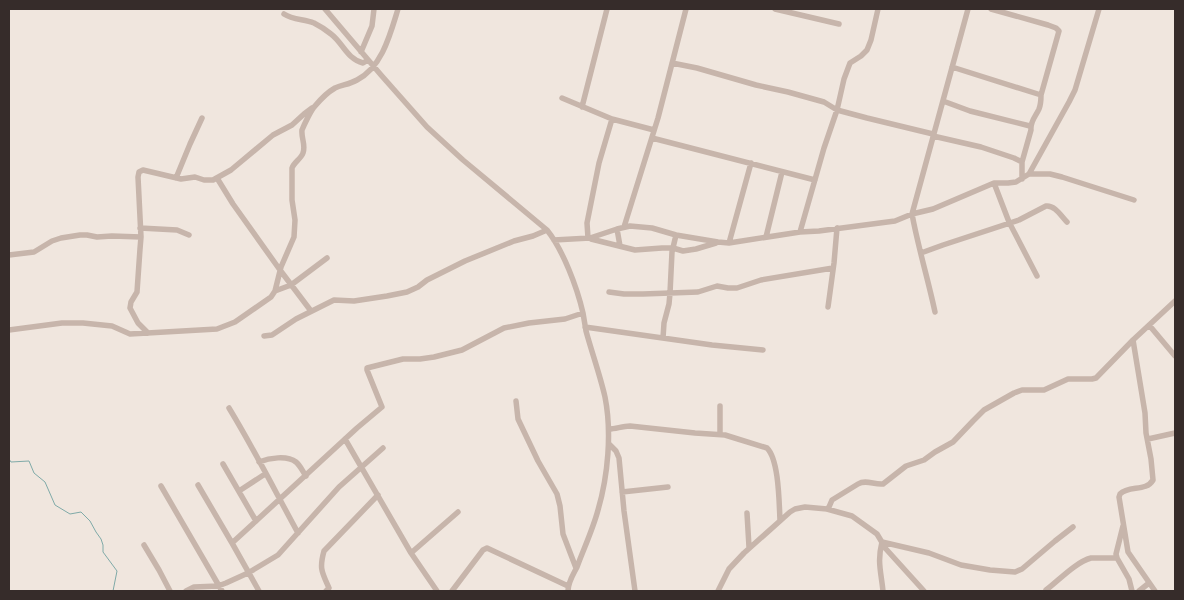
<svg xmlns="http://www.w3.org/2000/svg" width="1184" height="600" font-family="'Space Grotesk',sans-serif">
  <rect width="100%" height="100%" fill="#f0e6de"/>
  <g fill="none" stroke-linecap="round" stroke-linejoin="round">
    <path stroke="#80aaa8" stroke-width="1" d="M9,459L11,462L29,461L34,473L45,482L55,505L70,514L81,512L90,521L96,532L101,539L103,545V552L117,571L113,591"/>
    <path stroke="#c7b5ab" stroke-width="5.5" d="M325,9L381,75L427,127L463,160L547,230C563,250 577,287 583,313C584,319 585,325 586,331C592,353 600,375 605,397C612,432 608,476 598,510C593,529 584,548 577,567C573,575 568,582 568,591
      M775,9L839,24
      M991,9L1048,25L1056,28L1059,31L1041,95C1041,100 1041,104 1039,109C1036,116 1030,121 1031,130L1022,162V179
      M284,14C293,20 304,19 314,23C320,26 326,30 331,34C343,43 347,59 363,63L368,60
      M361,52L372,26L374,9
      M672,63L697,68L756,85L788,92L824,102L837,110L867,118L933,134
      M952,67L1041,95
      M562,98L612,119L654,130
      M943,101L970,111L1030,126
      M582,107L607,9
      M933,136L981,147L1014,158L1022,162
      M652,138L815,180
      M1029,174L1069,102L1075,90L1099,9
      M176,178L190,144L202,118
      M217,178L233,204L280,270L311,311
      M994,183L1009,222L1037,276
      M624,227L658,118L686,9
      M140,228L177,230L189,235
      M617,229L620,246
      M800,232L824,148L837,110L844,79L850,63L861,56L867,50L871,40L878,9
      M766,237L782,172
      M588,238L587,223L599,163L612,119
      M591,239L635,250L662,248H673L683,251L696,249L716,243
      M554,240L590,238L617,229L630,226L652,228L676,235L718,242L729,243L800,232L819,231L895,221L912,214L933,209L994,183H1008L1016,182L1029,174H1050L1062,177L1134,200
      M729,243L751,163
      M921,253L943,245L1019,220L1046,206C1055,205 1061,216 1067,222
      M9,255L34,252L52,241L61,238L80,235H87L97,237L112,236L141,237
      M275,291L291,285L327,258
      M609,292L624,294H643L698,292L717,286L728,288H737L761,280L833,268
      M828,307L834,263L837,228
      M935,312C928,279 918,247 912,214L968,9
      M1149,325L1175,356
      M585,327L712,345L763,350
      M9,330L62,323H83L112,326L130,334L217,329L235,322L271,297L275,291L281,267L294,237L295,220L292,200V168C294,162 301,159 303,153C306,145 301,138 302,130C304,125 311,110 315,106C320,100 328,92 335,88C342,85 350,84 357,80C382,67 390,35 398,9
      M148,333L138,323L130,308L131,302L137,292L140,249L141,237L138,177L139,172L143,170L181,179L195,177L204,180H213L231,170L273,135L292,125L304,114L312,108
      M264,336L272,335L296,319L334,300L354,301L387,296L407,292L418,287L427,280L465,261L514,241L533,236L547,230
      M663,338L664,323L669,304L670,293L672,252L676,235
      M1133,340L1145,413L1146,433L1151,459L1153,480C1146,492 1129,485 1120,494L1119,497L1128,552L1155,591
      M516,401L518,419L538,461L557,494L560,506L563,534L576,568
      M720,406V434
      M229,408C254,449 275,491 298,533
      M609,429C616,429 622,426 630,426L695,433L725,435L767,448C779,460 779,502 780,520
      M345,439L411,553L437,591
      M1148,439L1175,433
      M609,444L616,451L619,458L624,511L635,591
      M259,462C269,458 287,455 296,462C300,465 303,472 306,476
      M223,464L256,521
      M198,485L232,543L259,591
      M161,486L222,591
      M239,491L265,474
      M622,492L668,487
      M827,509L829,507L832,500L858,484C866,479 874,485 883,484L906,466L924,460L935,452L953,442L973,421L984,410L1014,393L1022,390H1044L1068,379H1092L1096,378L1133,340L1175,301
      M747,513L749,547
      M1123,526L1116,554L1117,558L1129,579L1132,591
      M232,543L357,428L382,407L367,370V368L403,359H420L434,357L462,350L504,328L529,323L565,319L583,313
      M144,545L159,570L170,591
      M411,553L458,512
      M1046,590C1059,580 1076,562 1091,558H1117
      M186,591L194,587L218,586L226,583L248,573L278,555L339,487L383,448
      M326,591L329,588C322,572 319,569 324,551L378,495
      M452,591L483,550L487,548L568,586
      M718,591L729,569L744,553L790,512L795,509L805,507L827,509L852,516L877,534L886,549L924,591
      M883,591C881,571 877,562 882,542L929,553L961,565L990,570L1015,572L1022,569L1055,541L1073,527
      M1139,591L1149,583"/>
  </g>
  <rect width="1184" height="600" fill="none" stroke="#362c2a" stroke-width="20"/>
</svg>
